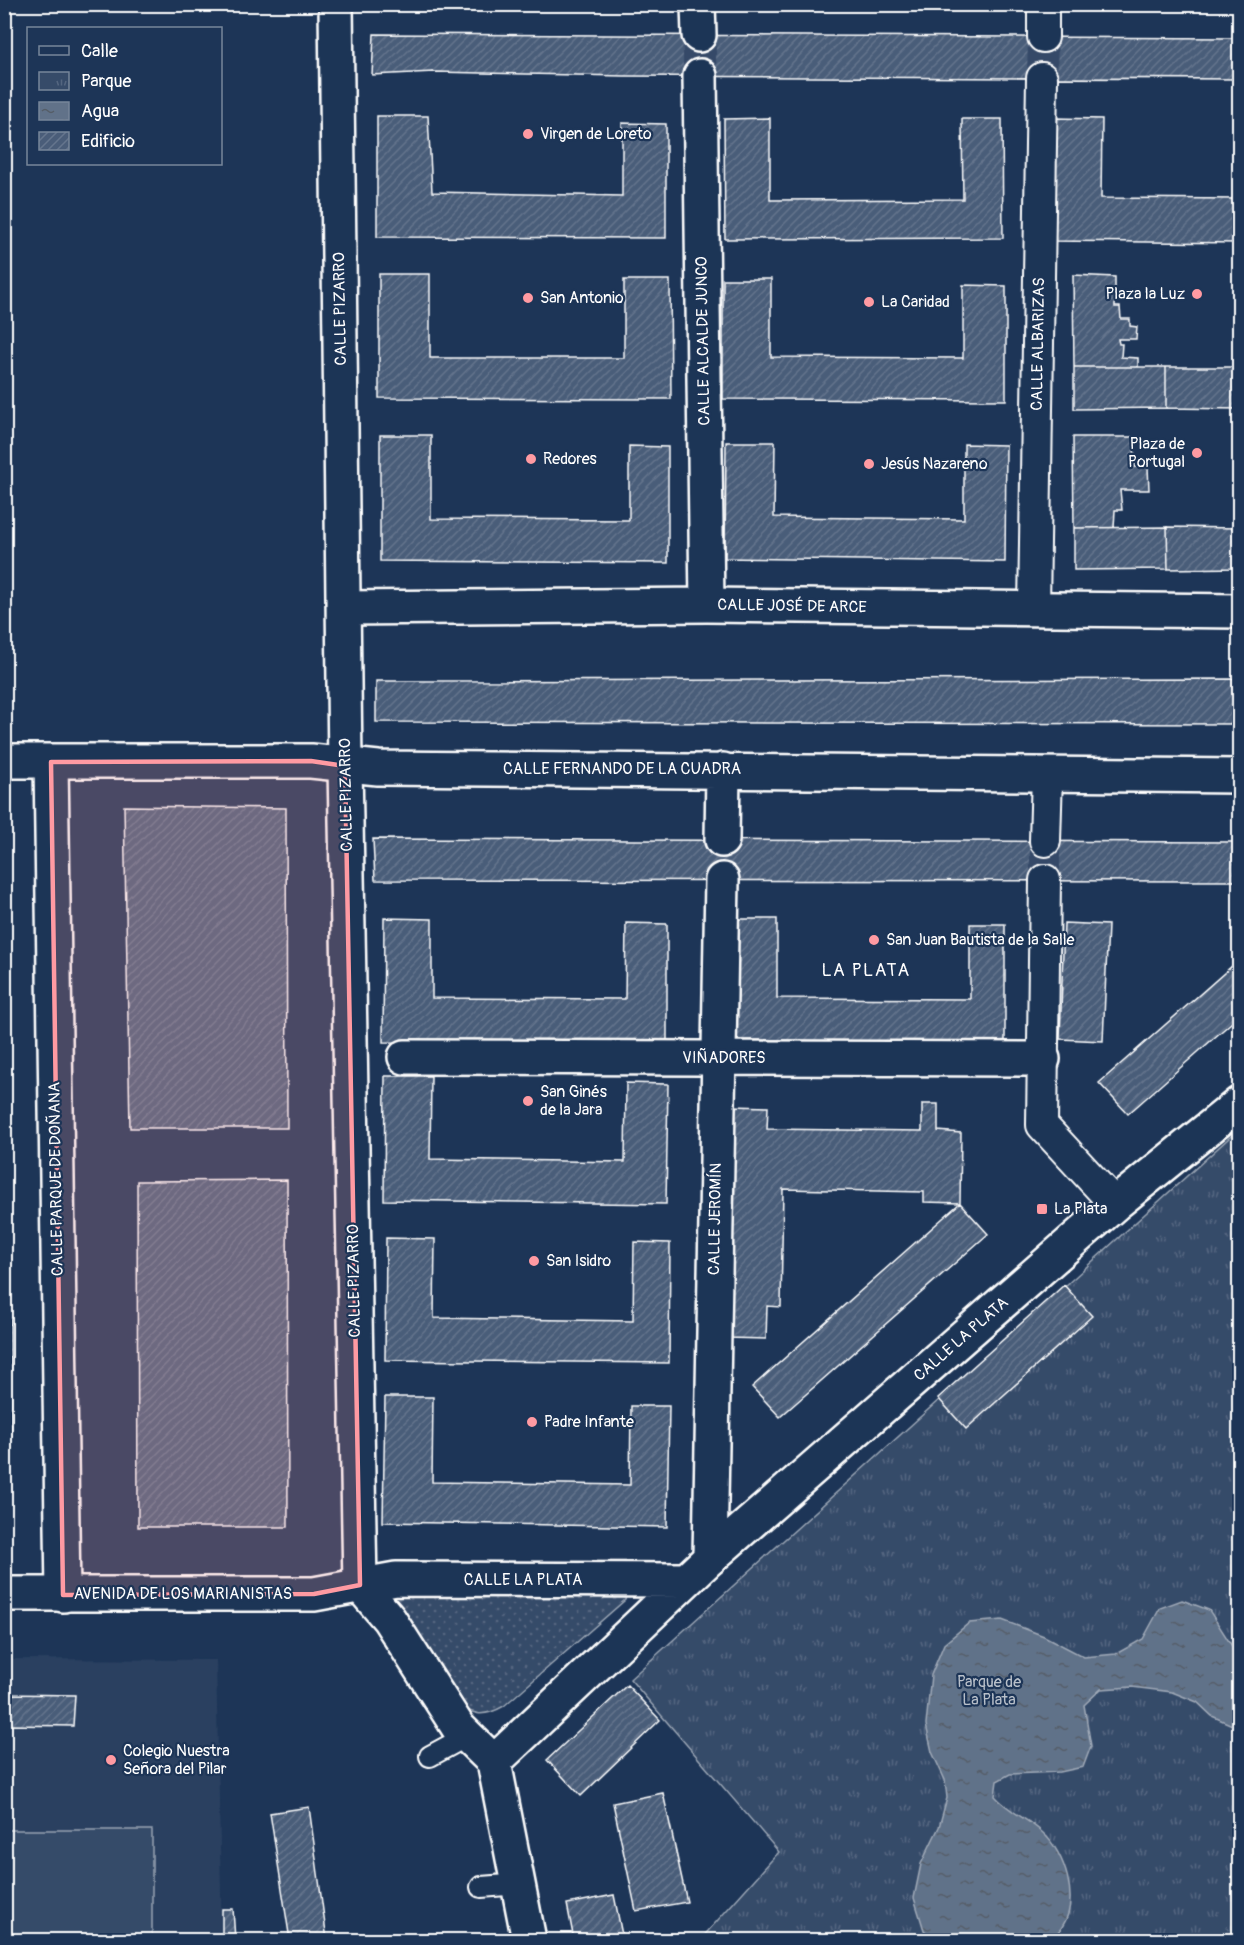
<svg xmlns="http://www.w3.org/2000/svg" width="1244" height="1945" font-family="Pangolin,sans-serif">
  <defs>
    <pattern id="grass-dots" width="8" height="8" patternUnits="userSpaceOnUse" patternTransform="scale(1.5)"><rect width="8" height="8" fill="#364b69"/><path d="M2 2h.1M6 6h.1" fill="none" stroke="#546680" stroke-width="1.8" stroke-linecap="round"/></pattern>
    <pattern id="park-tufts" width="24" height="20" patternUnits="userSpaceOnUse" patternTransform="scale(1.5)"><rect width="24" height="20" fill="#364b69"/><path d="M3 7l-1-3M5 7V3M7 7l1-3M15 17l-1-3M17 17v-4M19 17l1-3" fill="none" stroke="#546680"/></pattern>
    <pattern id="water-ripples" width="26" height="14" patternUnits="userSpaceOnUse" patternTransform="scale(1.5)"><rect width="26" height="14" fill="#617289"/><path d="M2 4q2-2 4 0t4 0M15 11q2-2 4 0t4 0" fill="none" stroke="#555d67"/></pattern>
    <pattern id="building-hatch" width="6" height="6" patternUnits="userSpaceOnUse" patternTransform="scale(1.5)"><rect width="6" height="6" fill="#4a5d79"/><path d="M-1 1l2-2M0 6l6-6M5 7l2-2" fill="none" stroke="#65758d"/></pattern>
  </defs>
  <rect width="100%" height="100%" fill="#1d3557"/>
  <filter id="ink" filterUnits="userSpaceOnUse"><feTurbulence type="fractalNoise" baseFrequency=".0167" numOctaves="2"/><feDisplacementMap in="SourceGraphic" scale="12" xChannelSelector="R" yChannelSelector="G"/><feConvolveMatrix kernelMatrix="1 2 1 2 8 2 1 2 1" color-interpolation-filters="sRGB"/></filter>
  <g filter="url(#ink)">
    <path fill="#2a4161" d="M5,1659L216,1660L222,1940H5Z"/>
    <path fill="url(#grass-dots)" stroke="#9aa5b4" stroke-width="1.5" d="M395,1594L626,1596L625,1600L504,1706C483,1718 472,1716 454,1700L394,1598Z"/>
    <path fill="url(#park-tufts)" stroke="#9aa5b4" stroke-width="1.5" d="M1239,1129V1940H700L779,1852L630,1679Z"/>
    <path fill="#364b69" stroke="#9aa5b4" stroke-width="1.5" d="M5,1830H152V1940H5Z"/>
    <path fill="url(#water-ripples)" stroke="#a0aab8" stroke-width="1.5" d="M1182,1600L1209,1610L1239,1657V1723L1232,1725L1212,1716L1197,1702L1172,1692L1132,1687L1101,1689L1084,1705L1091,1746L1083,1767L1060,1772L1010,1774L997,1781L995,1796C1009,1812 1028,1819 1043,1833C1065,1853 1080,1900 1062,1927C1059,1932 1054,1936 1050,1940H933L924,1930L914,1898L921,1864L939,1827L947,1798L945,1780L932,1752L926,1725L931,1675L944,1644L969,1623L1002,1620L1044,1636L1084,1657L1116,1654L1143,1639L1160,1608Z"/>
    <path fill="url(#building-hatch)" stroke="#fff" stroke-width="1.5" d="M374,34L1240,38V79L624,76L434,72L372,75Z
      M377,116H428L432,192L622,196V123L666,124V238L377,237Z
      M770,118V200L963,199L962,119H1002L1003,238L725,239L724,119Z
      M1054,118L1102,119L1101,198L1240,199V243L1053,241Z
      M379,274H430V358H624V280H670L671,399L379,398Z
      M1073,275L1115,277V307H1120L1121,319H1130V326L1137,327L1136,339H1118L1119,344H1122L1121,357L1138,358V367H1074Z
      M723,279H771V357L963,358V285L1006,286V400L723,399Z
      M1074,367H1166V408L1074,409Z
      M1166,367H1240V409L1166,408Z
      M380,435H431V519L629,520V446L668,447V563L380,561Z
      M1073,437H1134L1135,467H1148L1149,490H1120L1122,510H1115L1114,528H1074Z
      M726,442H775L774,517L964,519V444L1006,445L1005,562L725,558Z
      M1167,527L1240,528V568L1168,569Z
      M1167,527L1168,569L1074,570V528Z
      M1240,679V724L376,722V681Z
      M124,806L286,808L287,1128H130Z
      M373,839L1240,842V881L375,880Z
      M384,918L432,919V998L625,999L626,923L667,924V1043L383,1042Z
      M726,919H777V998L970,999V924H1005V1042L726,1040Z
      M1064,923L1108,925L1103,1041L1060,1039Z
      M1240,959V1015L1128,1114L1099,1083Z
      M385,1076H431L430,1159L625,1162L626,1083L668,1084L666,1204L384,1200Z
      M922,1104H938V1131L961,1133L960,1203L924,1202V1192L783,1189L781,1307L767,1306L766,1339L727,1338L732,1106L768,1107L767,1129L922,1131Z
      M287,1180L288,1527H138L137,1181Z
      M960,1203L988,1234L780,1417L752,1387Z
      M386,1238L435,1239L434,1318L633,1321L634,1242L670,1243L669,1363L385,1360Z
      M4,1271H10L11,1453H4Z
      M1064,1285L1092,1316L966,1429L938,1398Z
      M385,1397H433L432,1482L630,1485L631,1406H669L667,1527L383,1522Z
      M627,1685L660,1720L581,1796L547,1760Z
      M4,1694L75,1695L73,1726L7,1725L4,1748Z
      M663,1793L687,1902L636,1911L613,1803Z
      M309,1807L327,1940H290L270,1813Z
      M614,1895L623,1940H574L567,1904Z
      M222,1909H233L235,1940H222Z"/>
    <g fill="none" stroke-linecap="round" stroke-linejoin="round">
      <path stroke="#344968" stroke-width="30" stroke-dasharray="30 15" stroke-linecap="butt" d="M1042,78L1043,37
        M1045,841V880"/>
      <path stroke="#344968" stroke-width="33" stroke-dasharray="33 16" stroke-linecap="butt" d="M699,35L700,76"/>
      <g stroke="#fff" stroke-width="24">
        <path id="service" d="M430,1756L467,1736
          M481,1887L519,1884"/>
      </g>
      <g stroke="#fff" stroke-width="34">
        <path id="pedestrian" d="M1043,37V4
          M1034,609L1042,78
          M1045,841L1047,774
          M1045,880L1042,1125L1115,1204"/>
      </g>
      <g stroke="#fff" stroke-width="38">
        <path id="minor" d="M698,4L699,35
          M700,76L707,605
          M344,608L707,605L1240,611
          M4,761H311L378,768L1240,776
          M51,762L63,1595
          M722,840L723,770
          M405,1057L1043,1059
          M710,1558L722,880"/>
      </g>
      <g stroke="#fff" stroke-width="38">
        <path id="tertiary" d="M336,4L345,766L360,1585"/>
      </g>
      <g stroke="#fff" stroke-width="38">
        <path id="secondary" d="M360,1585L389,1619L458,1727L494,1762L529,1940
          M4,1594H314L396,1579L686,1580
          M494,1762L710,1558L1115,1204L1240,1103"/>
      </g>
      <use href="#service" stroke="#1d3557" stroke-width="20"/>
      <use href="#pedestrian" stroke="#1d3557" stroke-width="30"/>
      <use href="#minor" stroke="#1d3557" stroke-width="33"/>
      <use href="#tertiary" stroke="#1d3557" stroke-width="33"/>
      <use href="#secondary" stroke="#1d3557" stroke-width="33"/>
    </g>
  </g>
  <path fill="#ff9aa2" fill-opacity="0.2" stroke="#ff9aa2" stroke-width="4.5" stroke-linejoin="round" d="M311,761L345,766L360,1585L314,1594L63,1595L51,762Z"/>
  <g fill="#ff9aa2" stroke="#1d3557" stroke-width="2">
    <circle cx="528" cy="134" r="6"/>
    <circle cx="1197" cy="294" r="6"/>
    <circle cx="528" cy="298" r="6"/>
    <circle cx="869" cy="302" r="6"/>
    <circle cx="1197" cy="453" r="6"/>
    <circle cx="531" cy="459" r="6"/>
    <circle cx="869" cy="464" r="6"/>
    <circle cx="874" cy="940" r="6"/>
    <circle cx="528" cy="1101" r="6"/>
    <rect x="1036" y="1203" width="12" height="12" rx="3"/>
    <circle cx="534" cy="1261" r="6"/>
    <circle cx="532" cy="1422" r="6"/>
    <circle cx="111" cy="1760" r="6"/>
  </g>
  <g text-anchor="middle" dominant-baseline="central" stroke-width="4.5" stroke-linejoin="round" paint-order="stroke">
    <g font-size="16" fill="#fff" stroke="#1d3557" text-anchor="start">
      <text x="540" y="134">Virgen de Loreto</text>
      <text x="1185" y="294" text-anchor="end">Plaza la Luz</text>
      <text x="540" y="298">San Antonio</text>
      <text x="881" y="302">La Caridad</text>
      <text x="1185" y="444" text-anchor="end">Plaza de<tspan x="1185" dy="18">Portugal</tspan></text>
      <text x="543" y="459">Redores</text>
      <text x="881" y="464">Jesús Nazareno</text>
      <text x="886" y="940">San Juan Bautista de la Salle</text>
      <text x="540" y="1092">San Ginés<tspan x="540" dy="18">de la Jara</tspan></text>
      <text x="1054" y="1209">La Plata</text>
      <text x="546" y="1261">San Isidro</text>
      <text x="544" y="1422">Padre Infante</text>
      <text x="123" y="1751">Colegio Nuestra<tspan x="123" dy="18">Señora del Pilar</tspan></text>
    </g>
    <g font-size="16" fill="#fff" stroke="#1d3557">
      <text transform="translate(340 309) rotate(-91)">CALLE PIZARRO</text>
      <text transform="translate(703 341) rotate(-91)">CALLE ALCALDE JUNCO</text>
      <text transform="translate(1038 344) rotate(-89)">CALLE ALBARIZAS</text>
      <text transform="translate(792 606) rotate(1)">CALLE JOSÉ DE ARCE</text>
      <text x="622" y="769">CALLE FERNANDO DE LA CUADRA</text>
      <text transform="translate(346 795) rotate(-91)">CALLE PIZARRO</text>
      <text x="724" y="1058">VIÑADORES</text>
      <text transform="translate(56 1179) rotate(-91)">CALLE PARQUE DE DOÑANA</text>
      <text transform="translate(715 1219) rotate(-89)">CALLE JEROMÍN</text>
      <text transform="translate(354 1281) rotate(-91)">CALLE PIZARRO</text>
      <text transform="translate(961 1339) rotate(-41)">CALLE LA PLATA</text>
      <text x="523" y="1580">CALLE LA PLATA</text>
      <text x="183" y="1594">AVENIDA DE LOS MARIANISTAS</text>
    </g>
    <g font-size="16" fill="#b9c0ca" stroke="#1d3557">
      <text x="989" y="1682">Parque de<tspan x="989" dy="18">La Plata</tspan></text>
    </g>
    <g font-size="18" letter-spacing="1.5" fill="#fff" stroke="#1d3557">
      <text x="866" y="970">LA PLATA</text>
    </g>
  </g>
  <rect width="1244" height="1945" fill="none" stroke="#1d3557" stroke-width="24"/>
  <rect x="12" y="12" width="1220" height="1921" fill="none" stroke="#fff" stroke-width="2" filter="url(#ink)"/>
  <rect x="27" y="27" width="195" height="138" fill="#1d3557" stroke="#77869a" stroke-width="1.5"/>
  <rect x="39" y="46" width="30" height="9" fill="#1d3557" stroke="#77869a" stroke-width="1.5"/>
  <text x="81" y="57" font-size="18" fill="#ffffff">Calle</text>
  <rect x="39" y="72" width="30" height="18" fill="url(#park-tufts)" stroke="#77869a" stroke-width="1.5"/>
  <text x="81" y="87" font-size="18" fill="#ffffff">Parque</text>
  <rect x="39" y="102" width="30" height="18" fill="url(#water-ripples)" stroke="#77869a" stroke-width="1.5"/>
  <text x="81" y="117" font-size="18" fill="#ffffff">Agua</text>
  <rect x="39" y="132" width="30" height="18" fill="url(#building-hatch)" stroke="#77869a" stroke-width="1.5"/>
  <text x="81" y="147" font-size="18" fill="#ffffff">Edificio</text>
</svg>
